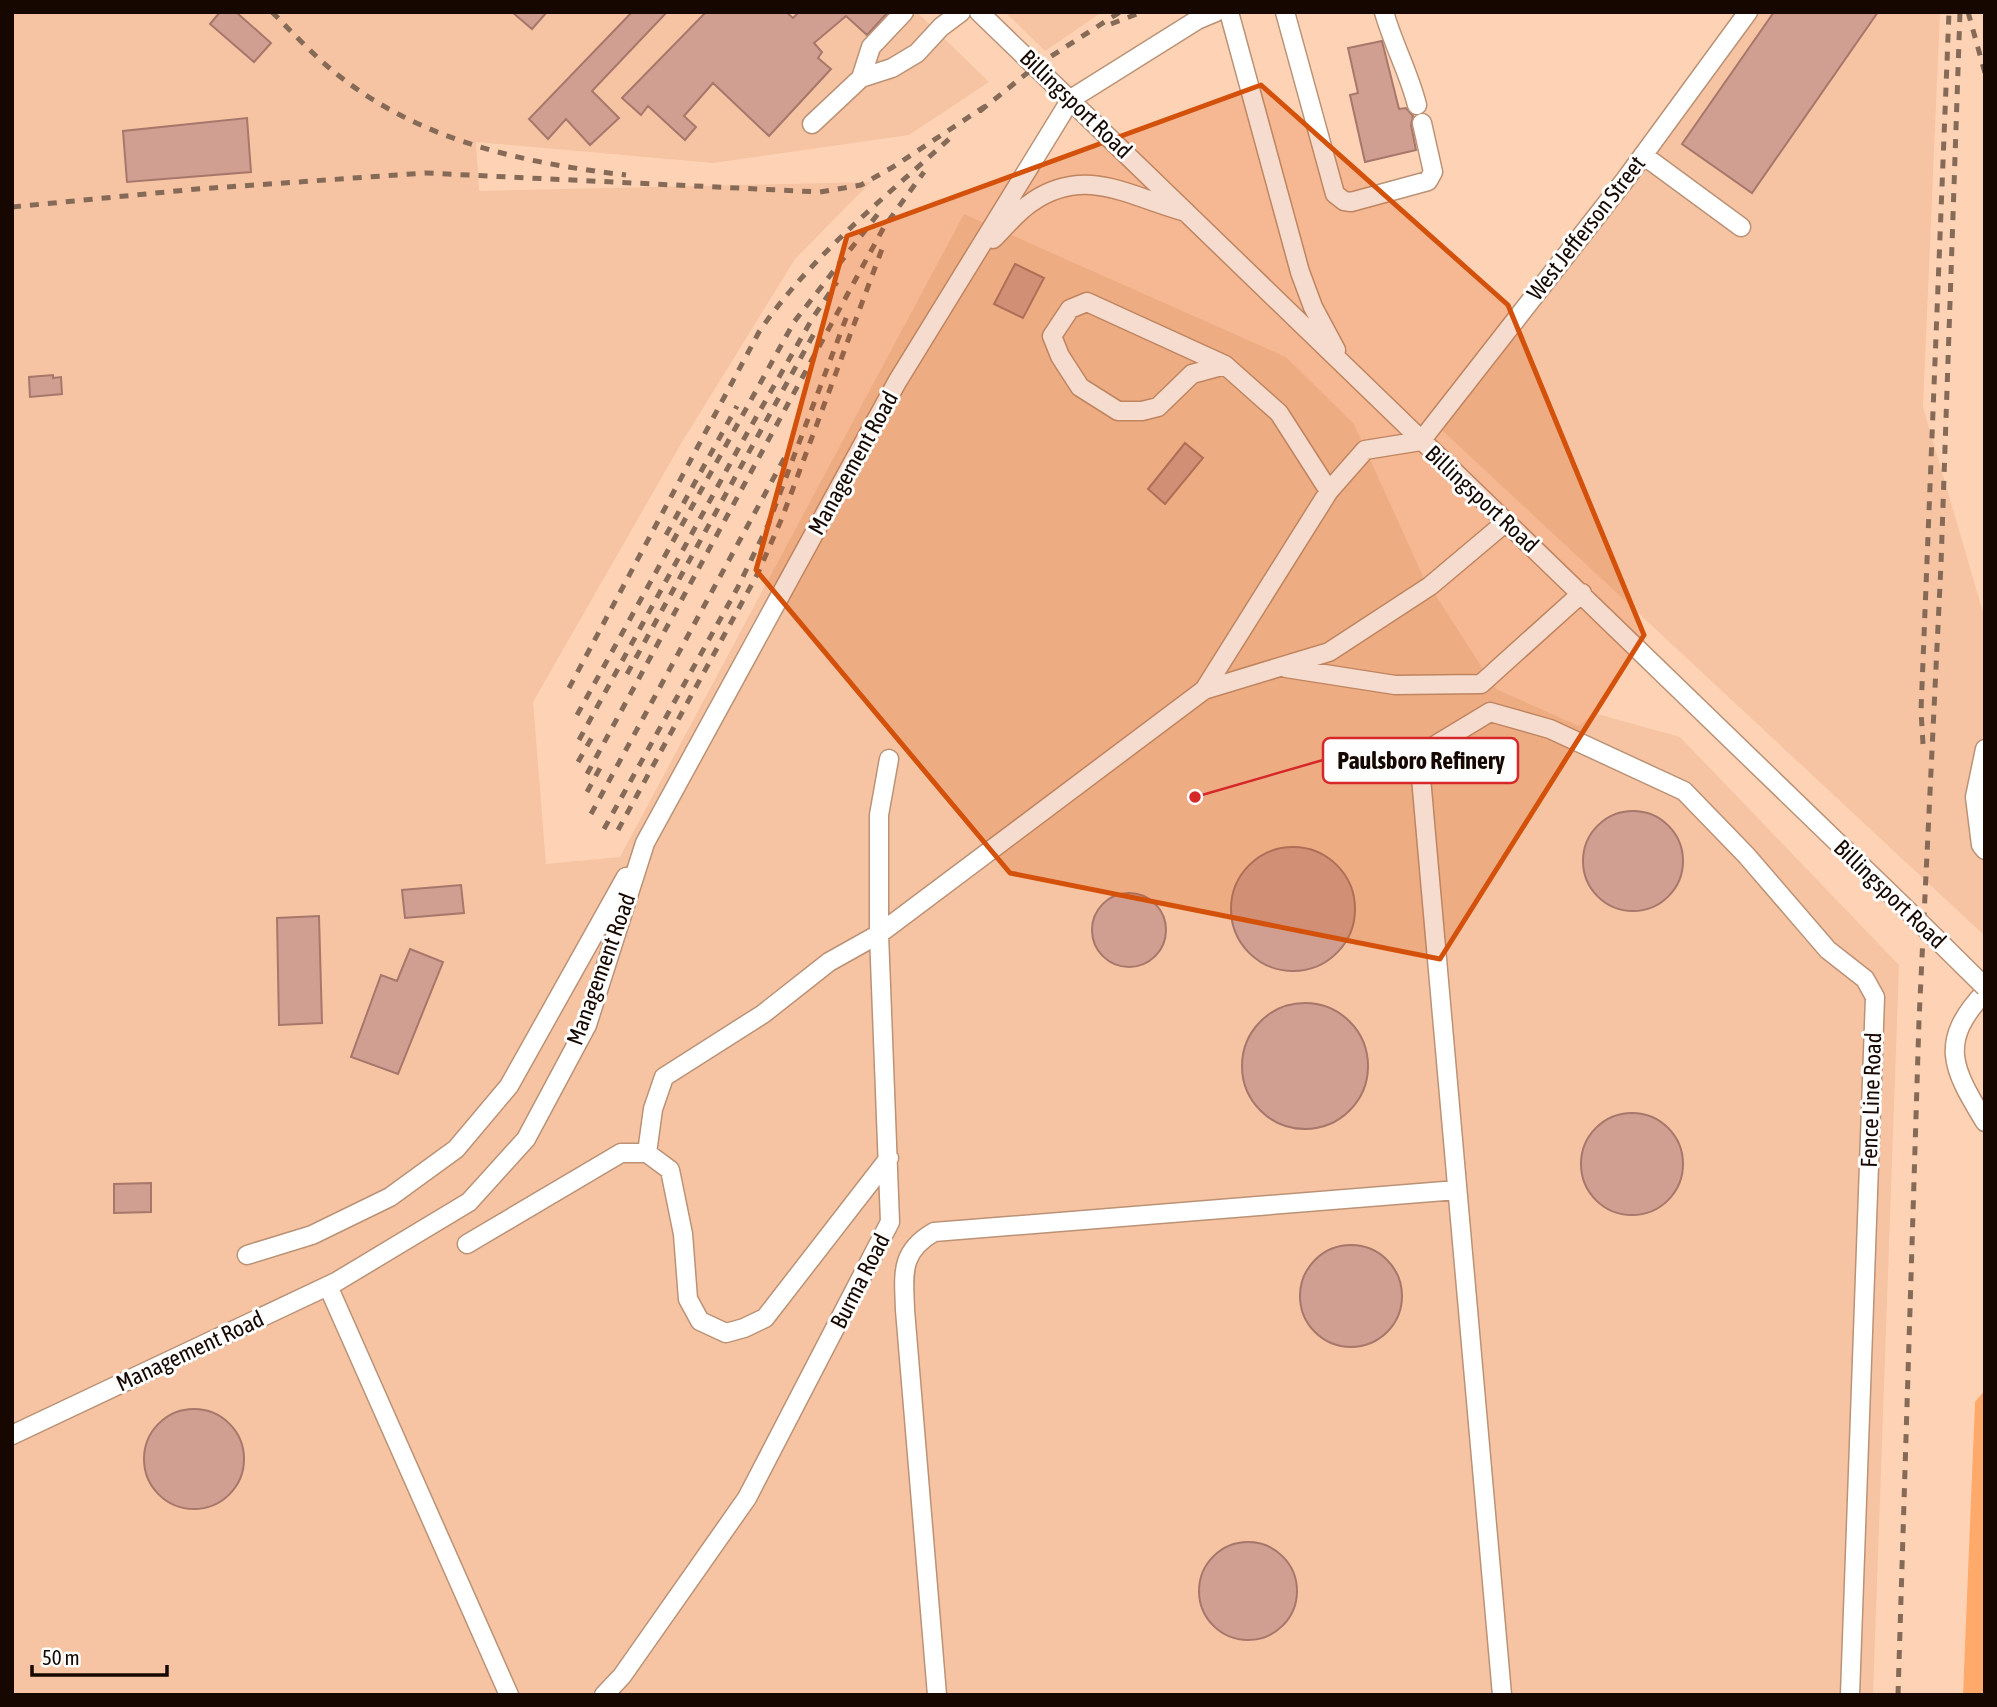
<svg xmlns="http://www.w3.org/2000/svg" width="1997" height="1707" font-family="'Asap Condensed',sans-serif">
  <rect width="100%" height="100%" fill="#fed3b5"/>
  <path fill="#f6c4a2" d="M12,12H917L989,82L909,135L713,163L476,142L479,191L871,182L795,259L682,442L533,702L546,864L620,857L964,214L1286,357L1354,424L1422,574L1496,689L1579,726L1594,713L1680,737L1899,965L1873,1695H12Z
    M1005,12H1102L1045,51Z
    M1740,12H1940L1923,407L1985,619V936L1431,420Z"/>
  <path fill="#ffa96b" d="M1985,1390V1695H1963L1975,1402Z"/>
  <path fill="#d19f91" stroke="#a7776b" stroke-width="2" d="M220,12H236L271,43L254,62L210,24Z
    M512,12H547L532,29Z
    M632,12H667L592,91L619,118L590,145L566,119L548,139L529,119Z
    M706,12H786L793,18L799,12H888L867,35L846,16L814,43L822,52L818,58L831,69L769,136L713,83L684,116L696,127L685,140L648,106L641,115L622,98Z
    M1774,12H1878L1752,193L1682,144Z
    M1382,41L1399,109L1406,108L1413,116L1411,125L1416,150L1365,162L1350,95L1358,93L1348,48Z
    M247,118L251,172L127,182L123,131Z
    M1015,264L1044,278L1023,318L994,304Z
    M53,375V378L61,377L62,394L30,397L29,377Z
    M1185,443L1203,458L1165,504L1148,489Z
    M1583 861a50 50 0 1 1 100 0a50 50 0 1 1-100 0Z
    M1231 909a62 62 0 1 1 124 0a62 62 0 1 1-124 0Z
    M461,885L464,913L405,918L402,890Z
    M1092 930a37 37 0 1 1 74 0a37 37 0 1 1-74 0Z
    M319,916L322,1023L279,1025L277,918Z
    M410,949L443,962L398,1074L351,1057L381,975L397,981Z
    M1242 1066a63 63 0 1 1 126 0a63 63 0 1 1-126 0Z
    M1581 1164a51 51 0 1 1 102 0a51 51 0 1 1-102 0Z
    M151,1183V1212L114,1213V1184Z
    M1300 1296a51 51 0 1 1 102 0a51 51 0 1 1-102 0Z
    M144 1459a50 50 0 1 1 100 0a50 50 0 1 1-100 0Z
    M1199 1591a49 49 0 1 1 98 0a49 49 0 1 1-98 0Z"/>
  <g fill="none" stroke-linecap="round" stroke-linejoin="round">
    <g stroke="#bb9276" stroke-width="21">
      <path id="minor" d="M979,12L1898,901
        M1229,12L1300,272L1313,307L1336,350
        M1285,12L1335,194L1344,201L1351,202L1428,181L1433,172L1422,123
        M1384,12C1393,44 1409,73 1417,105
        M861,78L871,47L904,12
        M812,124L861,78L892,68L917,53L941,27L961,12
        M1643,155L1741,227
        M993,239C1005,227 1018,211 1032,202C1086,165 1130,197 1186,212
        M1225,365L1192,374L1158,407L1142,411H1118L1080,387L1060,356L1052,336L1070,309L1087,302L1225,365L1279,413L1329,491
        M1286,668L1395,685L1481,684L1582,593
        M1204,690L1329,491L1365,450L1421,441L1625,180L1748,12
        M1985,749L1975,797L1981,845L1985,850
        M1985,992C1938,1042 1952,1068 1985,1122
        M647,1153L653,1109L664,1077L763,1014L829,962L879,934L1204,690L1329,652L1430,586L1506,522
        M467,1244L621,1153H647L670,1170L683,1234L688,1299L700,1321L726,1333L744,1328L765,1318L889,1158
        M247,1255L312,1235L390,1197L456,1149L509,1086L626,877
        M328,1286L509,1695
        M12,1435L336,1282L469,1202L526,1139L587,1025L645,843L897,382L1071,99L1197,20L1216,12
        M604,1695L622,1676L747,1498L890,1222L879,934V815L889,759
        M937,1695L905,1310C904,1275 899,1252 934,1232L1457,1190
        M1502,1695L1419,755L1490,712L1550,729L1684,791L1747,856L1828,950L1865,979L1875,997L1850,1695"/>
    </g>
    <use href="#minor" stroke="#fff" stroke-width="18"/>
    <path stroke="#866a58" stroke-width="5" stroke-dasharray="9 9" stroke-linecap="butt" d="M272,12C293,33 314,56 338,75C421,141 523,163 626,175
      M1968,12L1985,73
      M1111,24L1142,12
      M980,111L1036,66L1120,12
      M12,207L197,189L426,173L820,192L861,185L893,167L987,105
      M666,535L737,406
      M627,674L816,330
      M569,688L759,332C810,257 882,200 949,139
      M577,715L794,322L881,210
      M579,740L737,451L812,319L837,282
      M1923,744L1921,711L1949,12
      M578,762L595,732
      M587,774L884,227L924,172
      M587,792L600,768
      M591,814L785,457
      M604,829L738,587L768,525L848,313
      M618,830L758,573L782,518L882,249
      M1898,1695L1919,1020L1941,564L1960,12"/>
    <g stroke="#bb9276" stroke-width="21" stroke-linecap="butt">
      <path id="minor-bridge" d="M1898,901L1985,987"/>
    </g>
    <use href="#minor-bridge" stroke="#fff" stroke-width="18"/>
  </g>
  <path fill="#d3510b" fill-opacity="0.2" stroke="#d3510b" stroke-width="5" stroke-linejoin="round" d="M1261,85L1508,305L1644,635L1440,959L1010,873L756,570L847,236Z"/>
  <g text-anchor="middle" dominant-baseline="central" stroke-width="6" stroke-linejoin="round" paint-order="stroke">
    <g font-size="23" fill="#160801" stroke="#fefefe">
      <text transform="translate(1076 104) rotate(44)">Billingsport Road</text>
      <text transform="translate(1586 228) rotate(-52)">West Jefferson Street</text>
      <text transform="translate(853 463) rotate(-61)">Management Road</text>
      <text transform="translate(1482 499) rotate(43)">Billingsport Road</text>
      <text transform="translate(1890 894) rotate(44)">Billingsport Road</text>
      <text transform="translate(601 969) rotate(-70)">Management Road</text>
      <text transform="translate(1871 1100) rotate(-88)">Fence Line Road</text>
      <text transform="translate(860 1281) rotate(-63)">Burma Road</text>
      <text transform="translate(190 1351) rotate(-25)">Management Road</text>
    </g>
  </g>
  <path fill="none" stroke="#d62828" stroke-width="2.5" d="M1195 797L1323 760"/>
  <circle fill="#d62828" stroke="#fefefe" stroke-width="2.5" cx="1195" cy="797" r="7"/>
  <rect fill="#fefefe" stroke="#d62828" stroke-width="2.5" x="1323" y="738" width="195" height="45" rx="7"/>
  <g font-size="24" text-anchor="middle" font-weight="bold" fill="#160801">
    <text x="1421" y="769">Paulsboro Refinery</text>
  </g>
  <rect width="1997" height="1707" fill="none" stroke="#160801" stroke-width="28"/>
  <path d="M32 1665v10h135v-10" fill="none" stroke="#160801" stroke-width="3.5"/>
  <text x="42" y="1665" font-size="21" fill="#160801" stroke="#fefefe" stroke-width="5" paint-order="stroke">50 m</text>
</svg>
